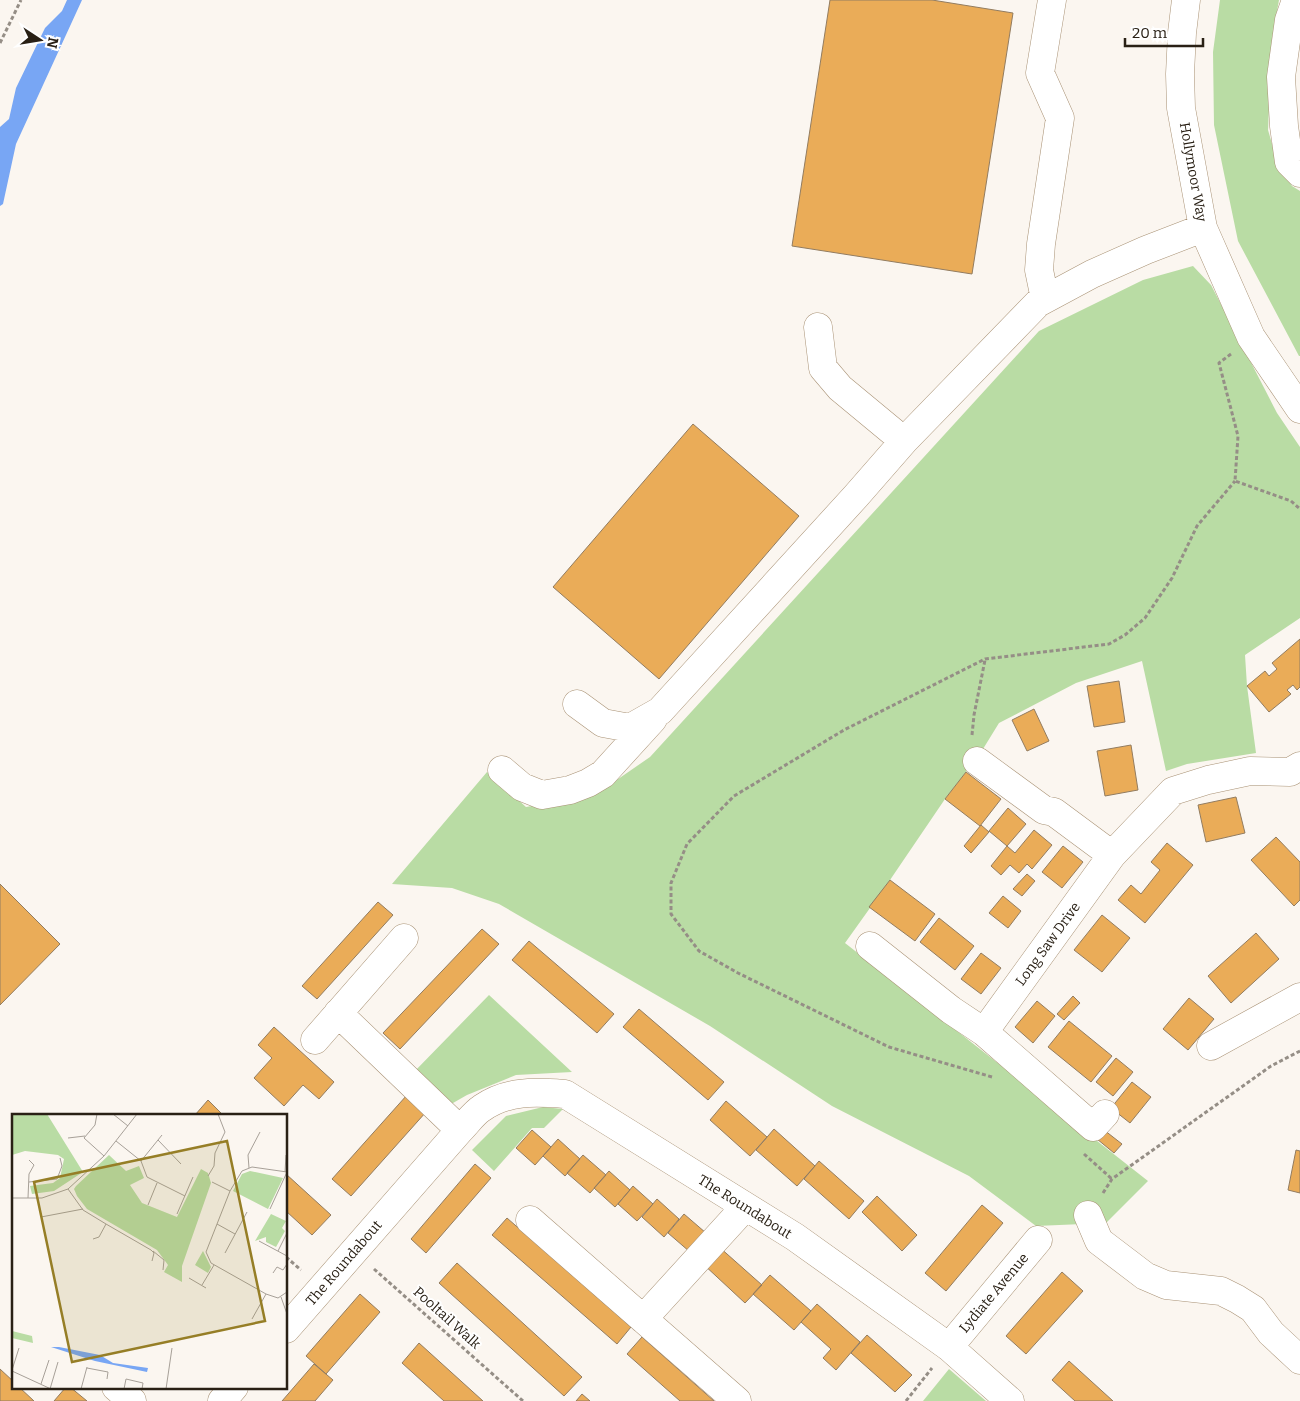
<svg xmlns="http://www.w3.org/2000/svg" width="1300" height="1401" font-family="Bitter,serif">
  <rect width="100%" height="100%" fill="#fbf6f0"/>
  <path fill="#b9dca4" d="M1220,0H1279L1272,39L1268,130L1277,161L1292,186L1300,191V356H1299L1238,241L1214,125L1213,52Z
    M1193,266L1211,285L1277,413L1300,447V618L1245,655L1247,686L1256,753L1187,764L1166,771L1142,661L1076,683L999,723L983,749L973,756L966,772L945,799L890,880L845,943L1148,1181L1106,1223L1036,1226L969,1176L832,1106L710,1026L499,904L452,888L392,884L487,772L526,807L595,795L650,757L1039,331L1143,280Z
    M489,995L572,1072L516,1075L467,1095L453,1103L446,1102L413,1073Z
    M543,1107L563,1109L544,1128H532L494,1171L472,1150L506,1116Z
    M949,1369L986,1401H923Z"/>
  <path fill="#78a6f4" d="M67,0H82L16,144L3,204L0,206V127L9,119L16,88L45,28L62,11Z"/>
  <path fill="#eaac58" stroke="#927c60" d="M830,0H932L1013,13L972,274L792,246Z
    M693,424L799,516L659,679L553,587Z
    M1300,639V687L1297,690L1293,685L1287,690L1291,694L1269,712L1247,686L1265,671L1269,676L1277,669L1272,663Z
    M1119,681L1125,722L1094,727L1087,686Z
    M1034,709L1049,741L1027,751L1012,720Z
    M1131,745L1138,790L1105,796L1097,751Z
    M966,772L1001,799L980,826L945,799Z
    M1236,797L1245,833L1206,842L1198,805Z
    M1008,808L1026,824L1007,846L989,831Z
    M981,825L989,832L971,853L964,846Z
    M1034,830L1052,845L1032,869L1027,864L1019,873L1010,865L1001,875L991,866L1007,846L1015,853Z
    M1276,837L1300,862V900L1294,906L1251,860Z
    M1167,843L1193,865L1145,923L1118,900L1131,885L1141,894L1160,870L1151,862Z
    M1063,846L1083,862L1062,888L1042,872Z
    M1027,874L1035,881L1022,896L1013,889Z
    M890,880L935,914L915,941L869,907Z
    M0,884L60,944L0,1005Z
    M1003,896L1021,911L1008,928L989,913Z
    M378,902L393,915L317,999L302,986Z
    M1102,915L1130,938L1102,972L1074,950Z
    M939,918L974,946L955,970L920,942Z
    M482,929L499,944L400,1049L383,1033Z
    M1256,933L1279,959L1231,1003L1208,976Z
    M529,941L614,1014L597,1033L512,960Z
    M981,953L1001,968L981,994L961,979Z
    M1073,996L1080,1003L1064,1020L1057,1014Z
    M1189,998L1214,1019L1188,1050L1163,1029Z
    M1037,1001L1055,1016L1033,1043L1015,1027Z
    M639,1009L724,1082L708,1100L623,1027Z
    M1069,1021L1112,1056L1091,1082L1048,1047Z
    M274,1027L334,1082L319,1099L303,1085L284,1106L254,1078L272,1058L258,1045Z
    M1116,1058L1133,1072L1113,1096L1096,1082Z
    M1132,1082L1151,1097L1130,1123L1111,1108Z
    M407,1095L426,1112L351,1196L332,1179Z
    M208,1100L223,1115H195Z
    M726,1101L767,1137L750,1156L710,1120Z
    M774,1129L815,1166L797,1186L756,1150Z
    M532,1130L551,1147L535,1165L516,1148Z
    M1104,1130L1122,1144L1114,1153L1097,1139Z
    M558,1139L580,1159L565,1176L543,1156Z
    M1296,1150L1300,1151V1193L1288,1190Z
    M583,1155L606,1175L590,1193L567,1173Z
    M819,1161L864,1201L849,1219L804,1179Z
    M475,1164L491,1178L426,1253L411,1239Z
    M609,1171L630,1190L615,1207L594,1188Z
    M286,1174L331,1215L312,1235L286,1211Z
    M633,1186L653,1204L637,1221L618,1204Z
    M877,1196L917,1235L902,1251L862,1212Z
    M657,1199L679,1219L664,1237L642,1217Z
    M982,1205L1003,1223L946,1291L925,1273Z
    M684,1214L706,1233L690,1252L668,1233Z
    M507,1218L631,1327L617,1344L492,1235Z
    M718,1246L762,1285L745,1303L702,1263Z
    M457,1263L582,1377L564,1396L439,1283Z
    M1062,1272L1083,1291L1026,1354L1006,1336Z
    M770,1275L811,1311L794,1330L753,1294Z
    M360,1294L380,1312L326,1374L306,1356Z
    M817,1304L860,1342L836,1370L823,1358L831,1349L801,1322Z
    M867,1335L912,1375L895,1392L851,1353Z
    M642,1337L714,1401H680L627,1354Z
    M419,1343L483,1401H444L402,1363Z
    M1069,1361L1113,1401H1075L1052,1380Z
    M314,1364L333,1380L315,1401H282Z
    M0,1369L14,1382V1387H19L34,1401H0Z
    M66,1387H70L87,1401H54Z
    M582,1394L590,1401H576Z"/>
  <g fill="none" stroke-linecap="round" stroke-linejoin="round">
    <g stroke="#a99275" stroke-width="29">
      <path id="minor" d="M1186,0L1182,33L1180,74L1181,108L1203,228L1251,337L1300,409
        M1296,0L1289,20L1281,77L1284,126L1289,162L1300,173
        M1045,299L1039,270L1041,244L1060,118L1040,73L1052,0
        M818,327L823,368L840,388L904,441L1038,303L1092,274L1146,250L1203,228
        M577,704L603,723L630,728L660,711L856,496L904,441
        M977,761L1044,810L1054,812L1112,855
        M502,770L522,787L542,795L570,790L588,783L603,774L653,719
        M870,946L951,1010L984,1032L1093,1127L1105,1114
        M338,1013L460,1130
        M984,1032L1112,855L1173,791L1208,780L1250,771L1290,772L1300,766
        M315,1040L404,938
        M1211,1046L1300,997
        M1088,1215L1099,1241L1145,1276L1166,1285L1221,1291L1237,1299L1253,1309L1271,1333L1300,1360
        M530,1220L737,1401
        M643,1319L745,1207
        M286,1329L460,1130C467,1123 474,1113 482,1108C508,1090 535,1092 565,1094L795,1237L949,1347L1010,1401
        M949,1347L1038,1240
        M116,1387L132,1401
        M222,1401L234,1387"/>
    </g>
    <path stroke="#958e86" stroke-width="3" stroke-dasharray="4 2.5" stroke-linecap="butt" d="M0,43L21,0
      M1231,354L1219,363L1238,436L1235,481L1291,501L1300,509
      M972,735L974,715L985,660
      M992,1077L889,1047L738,973L699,951L671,914V883L687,844L734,796L844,730L985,659L1109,644L1125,635L1145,618L1172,578L1197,526L1235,481
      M1084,1154L1112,1179
      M1103,1193L1112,1179L1271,1066L1300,1051
      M286,1257L301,1270
      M374,1269L523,1401
      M906,1401L932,1368"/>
    <use href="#minor" stroke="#fff" stroke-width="28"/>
  </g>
  <g text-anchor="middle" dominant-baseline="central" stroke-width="4" stroke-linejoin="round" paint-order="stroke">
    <g font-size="14" fill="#292015" stroke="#fff">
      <text transform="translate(1193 172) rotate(80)">Hollymoor Way</text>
      <text transform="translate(1048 944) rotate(-54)">Long Saw Drive</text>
      <text transform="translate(745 1207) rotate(32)">The Roundabout</text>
      <text transform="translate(344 1263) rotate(-49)">The Roundabout</text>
      <text transform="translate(994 1293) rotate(-50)">Lydiate Avenue</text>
      <text transform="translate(447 1318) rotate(42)">Pooltail Walk</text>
    </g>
  </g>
  <g transform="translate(12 1114)">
    <rect width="275" height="275" fill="#fbf6f0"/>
    <path d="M0,0H35L71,58L42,77L20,80L18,72L41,69L48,64L52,45L46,41L13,37L0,41ZM97,41L114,57L127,52L132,64L118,71L130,89L165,103L189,55L196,59L199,69L170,152V168L152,158L156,151L145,136L75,95L65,82L62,75L64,72ZM238,57L271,64L256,95L221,77L230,60ZM259,100L274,107L270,114L273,117L264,133L254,128V123L243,127ZM191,137L199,153L196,159L183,151ZM0,217L20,222L21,229L0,224Z" fill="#b9dca4"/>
    <path d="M47,233L88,241L101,249L136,254L135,258L83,247L39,233Z" fill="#78a6f4"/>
    <path fill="none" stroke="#a7a098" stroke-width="1" d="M85,0L83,11L72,24L92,42M101,0L116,12M56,24L73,22M146,26L169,50M104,27L129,47L135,63L173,82M129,47L150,21M237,54L236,41L248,18M273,58L274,41M275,58L240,53L230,57L218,77L194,138L199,149L254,180L266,184L275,178M196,62L202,52L203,39L213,18L206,0M17,68L45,65L50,52L48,44M200,68L218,77M56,75L71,96L94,110L87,123L81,125M0,84H30L56,75L92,42L125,0M16,84L17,60L22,51L17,46M136,91L145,69M258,95L275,58M165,100L181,63M29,103L71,95M94,110L139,136L142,139L140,147M205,110L223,120M247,127L275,142M141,137L152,146L151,156M266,137L275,119M213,139L235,98M261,159L265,153L271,156L275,150M177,164L194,174M190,171L202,151M269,183L275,200M240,205L254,180M75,254L96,258L95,265M0,256L7,234M0,257L39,275M29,270L37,246M38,275L46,248M69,275L75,253M112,275L114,265L131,269L130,275M154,275L160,234"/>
    <path fill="#967e26" fill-opacity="0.15" stroke="#967e26" stroke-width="2.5" d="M215,27L253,207L60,248L22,68Z"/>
    <rect width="275" height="275" fill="none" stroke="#292015" stroke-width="2.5"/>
  </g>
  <g transform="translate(40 40) rotate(102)" stroke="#ffffff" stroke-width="4" paint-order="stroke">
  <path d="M0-4L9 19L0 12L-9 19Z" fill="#292015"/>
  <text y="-8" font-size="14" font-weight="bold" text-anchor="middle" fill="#292015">N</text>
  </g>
  <path d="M1125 38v8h78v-8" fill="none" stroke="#292015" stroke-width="2.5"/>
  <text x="1132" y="38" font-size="15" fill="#292015" stroke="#ffffff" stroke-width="4" paint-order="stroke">20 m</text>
</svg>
